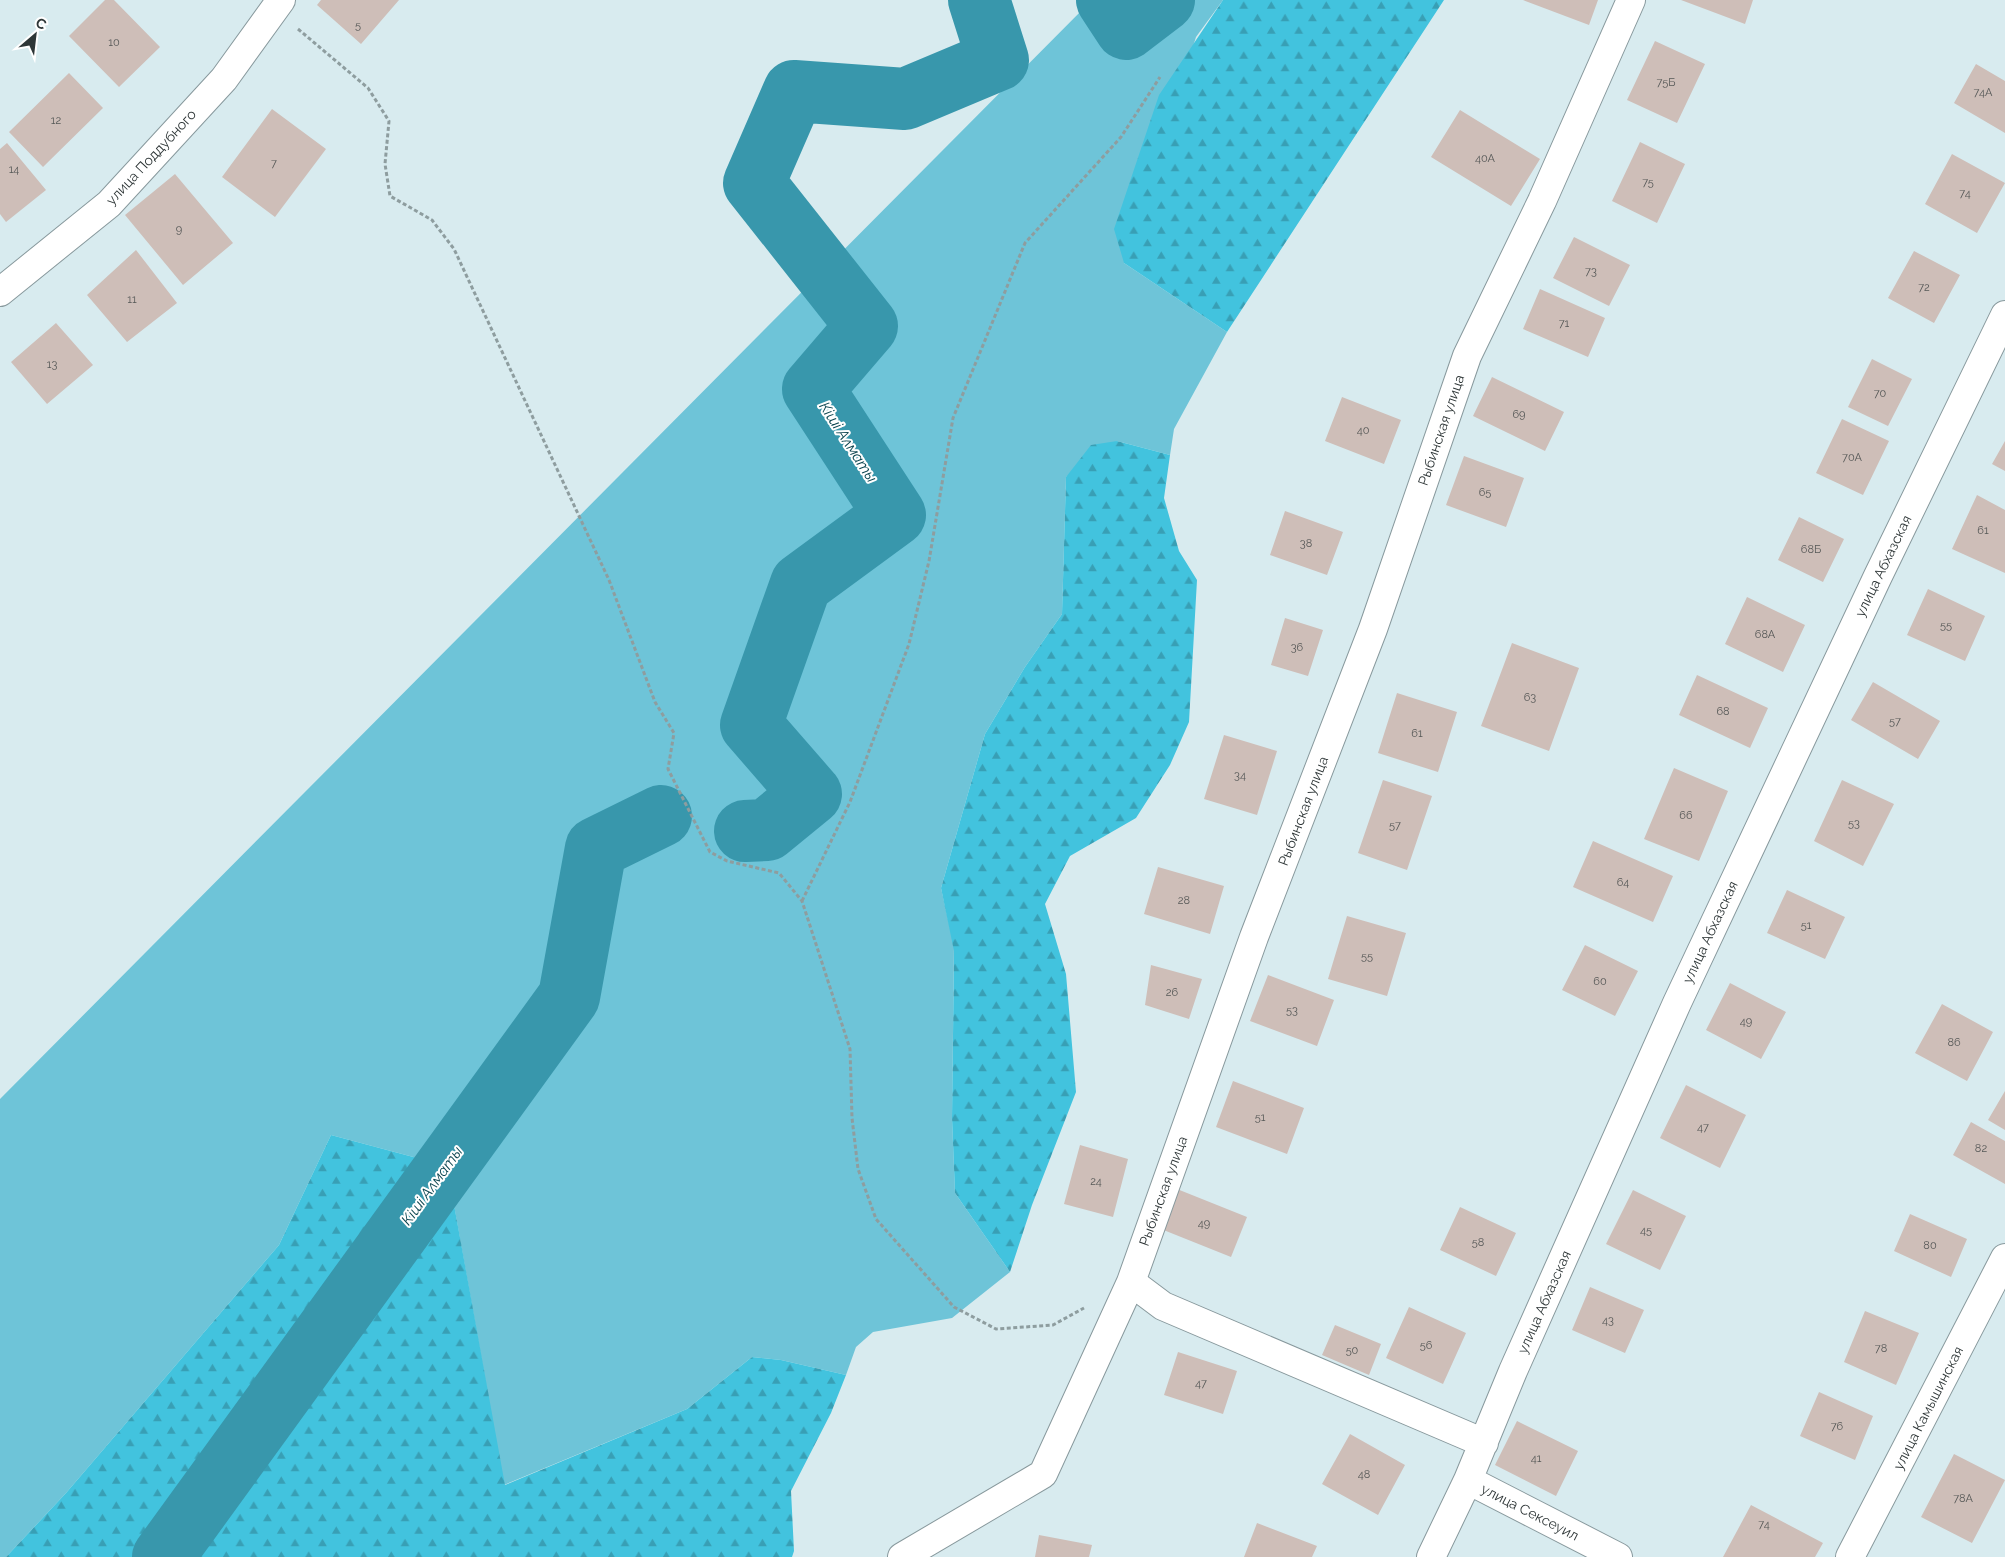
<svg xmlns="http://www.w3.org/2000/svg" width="2005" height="1557" font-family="Raleway,sans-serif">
  <defs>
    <pattern id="forest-firs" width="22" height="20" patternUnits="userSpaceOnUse" patternTransform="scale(1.25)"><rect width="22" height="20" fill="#42c3de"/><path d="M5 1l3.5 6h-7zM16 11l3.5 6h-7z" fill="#389fb5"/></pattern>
  </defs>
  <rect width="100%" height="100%" fill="#d8ebef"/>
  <path fill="#6ec4d8" d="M1092,0H1223L1196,37L1124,263L1227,332L1174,429L1170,455L1117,441L1066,477L1062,614L1025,667L985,734L941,888L954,946L952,1118L955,1193L1010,1272L952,1318L873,1332L856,1347L846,1375L781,1360L752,1357L687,1409L504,1485L447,1166L331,1135L279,1245L66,1493L6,1557H0V1099Z"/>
  <path fill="url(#forest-firs)" d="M1223,0H1444L1227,332L1124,263L1114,229L1159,95Z
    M1117,441L1170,455L1164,498L1179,551L1197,580L1189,722L1170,765L1136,818L1070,856L1045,904L1066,974L1076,1092L1032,1205L1010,1272L955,1193L952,1118L954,951L941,888L985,734L1025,667L1062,614L1066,477L1091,445Z
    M331,1135L447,1166L505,1485L687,1409L752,1357L781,1360L846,1375L831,1413L791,1491L794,1551L792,1557H6L66,1493L279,1245Z"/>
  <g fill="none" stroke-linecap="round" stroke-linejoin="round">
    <path stroke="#3897ac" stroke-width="62" d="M1107,0L1126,29L1164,0
      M745,831L767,830L811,794L751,725L801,584L895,515L813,389L867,326L754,183L794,91L905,99L998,60L979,0
      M163,1557L569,997L596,848L661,816"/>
  </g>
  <path fill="#cebeb8" d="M105,0H114L160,47L119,87L69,36Z
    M321,0H399L361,44L317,5Z
    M1523,0H1598L1589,25Z
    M1681,0H1753L1745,24Z
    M1655,41L1705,64L1677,123L1627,100Z
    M1976,64L2005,81V133L1954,103Z
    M69,73L103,108L43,167L9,132Z
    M272,109L326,149L275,217L222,177Z
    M1460,110L1540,159L1511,206L1431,157Z
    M1640,142L1685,164L1657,223L1612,201Z
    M7,143L46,190L6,222L0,214V149Z
    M1952,154L2005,183L1977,233L1925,204Z
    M175,174L233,243L183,285L125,215Z
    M1574,237L1630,265L1609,306L1553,278Z
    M136,250L177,303L127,342L87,295Z
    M1914,251L1960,275L1934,323L1888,298Z
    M1540,289L1605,318L1588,357L1523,329Z
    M56,323L93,365L47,404L11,362Z
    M1872,359L1912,379L1888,426L1848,407Z
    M1492,377L1564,412L1545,451L1473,416Z
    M1342,397L1401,420L1384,464L1325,441Z
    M1842,419L1889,441L1863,495L1816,473Z
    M2005,441V471L1992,464Z
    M1464,456L1524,478L1506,527L1446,505Z
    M1977,495L2005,510V573L1952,549Z
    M1285,511L1343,532L1327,575L1270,555Z
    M1799,517L1844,539L1823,582L1778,560Z
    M1928,589L1985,616L1965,661L1907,635Z
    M1747,597L1805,625L1783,672L1725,644Z
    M1285,618L1323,630L1308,676L1271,665Z
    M1512,643L1579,668L1549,751L1481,726Z
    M1697,675L1768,708L1750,748L1679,715Z
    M1873,682L1940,721L1918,759L1851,720Z
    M1397,693L1457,712L1438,772L1378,753Z
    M1224,735L1277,751L1257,815L1204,799Z
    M1674,768L1728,791L1699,861L1644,839Z
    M1383,780L1432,796L1407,870L1358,853Z
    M1842,780L1894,804L1863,866L1814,841Z
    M1593,841L1673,876L1653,922L1573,887Z
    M1158,867L1224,886L1210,934L1144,914Z
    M1787,890L1845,917L1825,959L1767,933Z
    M1347,916L1406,933L1387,996L1328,979Z
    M1585,945L1638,971L1615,1016L1562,990Z
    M1151,965L1202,979L1189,1019L1145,1005Z
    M1268,975L1334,1000L1317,1046L1250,1021Z
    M1730,983L1786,1012L1761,1059L1706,1030Z
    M1942,1004L1993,1032L1967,1081L1915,1053Z
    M1233,1081L1304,1108L1287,1154L1216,1127Z
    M1686,1085L1746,1115L1720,1168L1660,1138Z
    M2005,1091V1130L1988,1120Z
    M1971,1122L2005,1141V1184L1953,1155Z
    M1080,1145L1128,1159L1113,1217L1064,1204Z
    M1177,1189L1247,1217L1231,1257L1161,1229Z
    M1633,1190L1686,1216L1660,1270L1606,1244Z
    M1460,1207L1516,1233L1496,1276L1440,1250Z
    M1910,1214L1967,1239L1951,1277L1894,1251Z
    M1590,1287L1644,1310L1625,1353L1572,1330Z
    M1409,1307L1466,1333L1443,1384L1386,1358Z
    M1865,1311L1919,1333L1896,1385L1844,1362Z
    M1335,1325L1381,1344L1369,1375L1322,1355Z
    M1178,1352L1237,1371L1223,1414L1164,1395Z
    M1819,1392L1873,1416L1855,1460L1800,1436Z
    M1517,1421L1578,1451L1556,1496L1495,1465Z
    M1350,1434L1405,1465L1378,1515L1322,1484Z
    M1954,1454L2005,1480L1972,1543L1921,1517Z
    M1751,1505L1823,1543L1815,1557H1723Z
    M1257,1523L1317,1546L1312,1557H1244Z
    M1039,1535L1092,1545L1089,1557H1035Z"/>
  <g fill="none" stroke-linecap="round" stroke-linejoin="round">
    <g stroke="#88999d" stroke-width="30">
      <path id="minor" d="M0,292L109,204L224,79L281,0
        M1131,1282L1163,1306L1484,1443
        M1468,1480L1618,1557
        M902,1557L1043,1474L1131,1282L1254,937L1373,629L1467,356L1542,201L1631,0
        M1431,1557L1468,1480L1513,1371L1677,1003L1878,576L2005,315
        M1850,1557L2005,1258"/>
    </g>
    <path stroke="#8e9d9f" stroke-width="3" stroke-dasharray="4 2.5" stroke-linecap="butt" d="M298,29L368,88L389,121L385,164L390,196L432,220L454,249L609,580L655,702L674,733L668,769L710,852L727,861L779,873L802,901L850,1049L852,1118L858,1169L876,1219L954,1307L996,1329L1053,1325L1084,1308
      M802,901L850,802L909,644L929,561L953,418L1025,243L1121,137L1160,77"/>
    <use href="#minor" stroke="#fff" stroke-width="28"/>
  </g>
  <g text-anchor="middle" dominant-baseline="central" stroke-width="4" stroke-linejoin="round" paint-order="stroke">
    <g font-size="11" fill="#565857">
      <text x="358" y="25">5</text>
      <text x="114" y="42">10</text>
      <text x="1666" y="82">75Б</text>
      <text x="1983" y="92">74А</text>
      <text x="56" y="120">12</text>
      <text x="1485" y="158">40А</text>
      <text x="274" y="163">7</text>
      <text x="14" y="169">14</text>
      <text x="1648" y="182">75</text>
      <text x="1965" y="193">74</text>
      <text x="179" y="229">9</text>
      <text x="1591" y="271">73</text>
      <text x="1924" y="287">72</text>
      <text x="132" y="299">11</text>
      <text x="1564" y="323">71</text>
      <text x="52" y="364">13</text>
      <text x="1880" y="393">70</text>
      <text x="1519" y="414">69</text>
      <text x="1363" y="430">40</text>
      <text x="1852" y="457">70А</text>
      <text x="1485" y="492">65</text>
      <text x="1983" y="530">61</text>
      <text x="1306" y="543">38</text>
      <text x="1811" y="549">68Б</text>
      <text x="1946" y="625">55</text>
      <text x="1765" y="634">68А</text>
      <text x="1297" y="647">36</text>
      <text x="1530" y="697">63</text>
      <text x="1723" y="711">68</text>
      <text x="1895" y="721">57</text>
      <text x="1417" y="733">61</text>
      <text x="1240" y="775">34</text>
      <text x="1686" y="815">66</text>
      <text x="1854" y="823">53</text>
      <text x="1395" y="825">57</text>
      <text x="1623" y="882">64</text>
      <text x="1184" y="900">28</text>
      <text x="1806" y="925">51</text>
      <text x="1367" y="956">55</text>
      <text x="1600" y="981">60</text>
      <text x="1172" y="992">26</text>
      <text x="1292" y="1010">53</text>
      <text x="1746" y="1021">49</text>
      <text x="1954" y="1042">86</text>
      <text x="1260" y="1117">51</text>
      <text x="1703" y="1127">47</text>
      <text x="1981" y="1148">82</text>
      <text x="1096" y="1181">24</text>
      <text x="1204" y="1223">49</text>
      <text x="1646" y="1230">45</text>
      <text x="1478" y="1242">58</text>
      <text x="1930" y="1245">80</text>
      <text x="1608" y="1320">43</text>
      <text x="1426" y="1345">56</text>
      <text x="1881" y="1348">78</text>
      <text x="1352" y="1350">50</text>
      <text x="1201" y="1383">47</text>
      <text x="1837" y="1426">76</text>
      <text x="1536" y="1458">41</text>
      <text x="1364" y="1474">48</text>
      <text x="1963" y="1498">78А</text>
      <text x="1764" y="1524">74</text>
    </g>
    <g font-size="14" fill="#2e3637" stroke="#fff">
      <text transform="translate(151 157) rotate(-47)">улица Поддубного</text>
      <text transform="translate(1441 430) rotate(-71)">Рыбинская улица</text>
      <text transform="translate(1883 566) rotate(-64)">улица Абхазская</text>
      <text transform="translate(1303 811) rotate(-69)">Рыбинская улица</text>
      <text transform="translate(1710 932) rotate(-65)">улица Абхазская</text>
      <text transform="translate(1163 1191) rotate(-70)">Рыбинская улица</text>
      <text transform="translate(1544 1302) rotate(-66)">улица Абхазская</text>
      <text transform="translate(1928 1408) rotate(-63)">улица Камышинская</text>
      <text transform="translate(1530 1512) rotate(27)">улица Сексеуил</text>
    </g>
    <g font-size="15" font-style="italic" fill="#0d4651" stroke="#fff">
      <text transform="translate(848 442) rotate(57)">Кіші Алматы</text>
      <text transform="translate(432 1186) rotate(-54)">Кіші Алматы</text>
    </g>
  </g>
  <g transform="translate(35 35) rotate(28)" stroke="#ffffff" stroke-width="4" paint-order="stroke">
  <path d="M0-4L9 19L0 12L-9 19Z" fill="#2e3637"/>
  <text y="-8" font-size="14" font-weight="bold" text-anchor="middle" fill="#2e3637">С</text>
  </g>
</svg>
